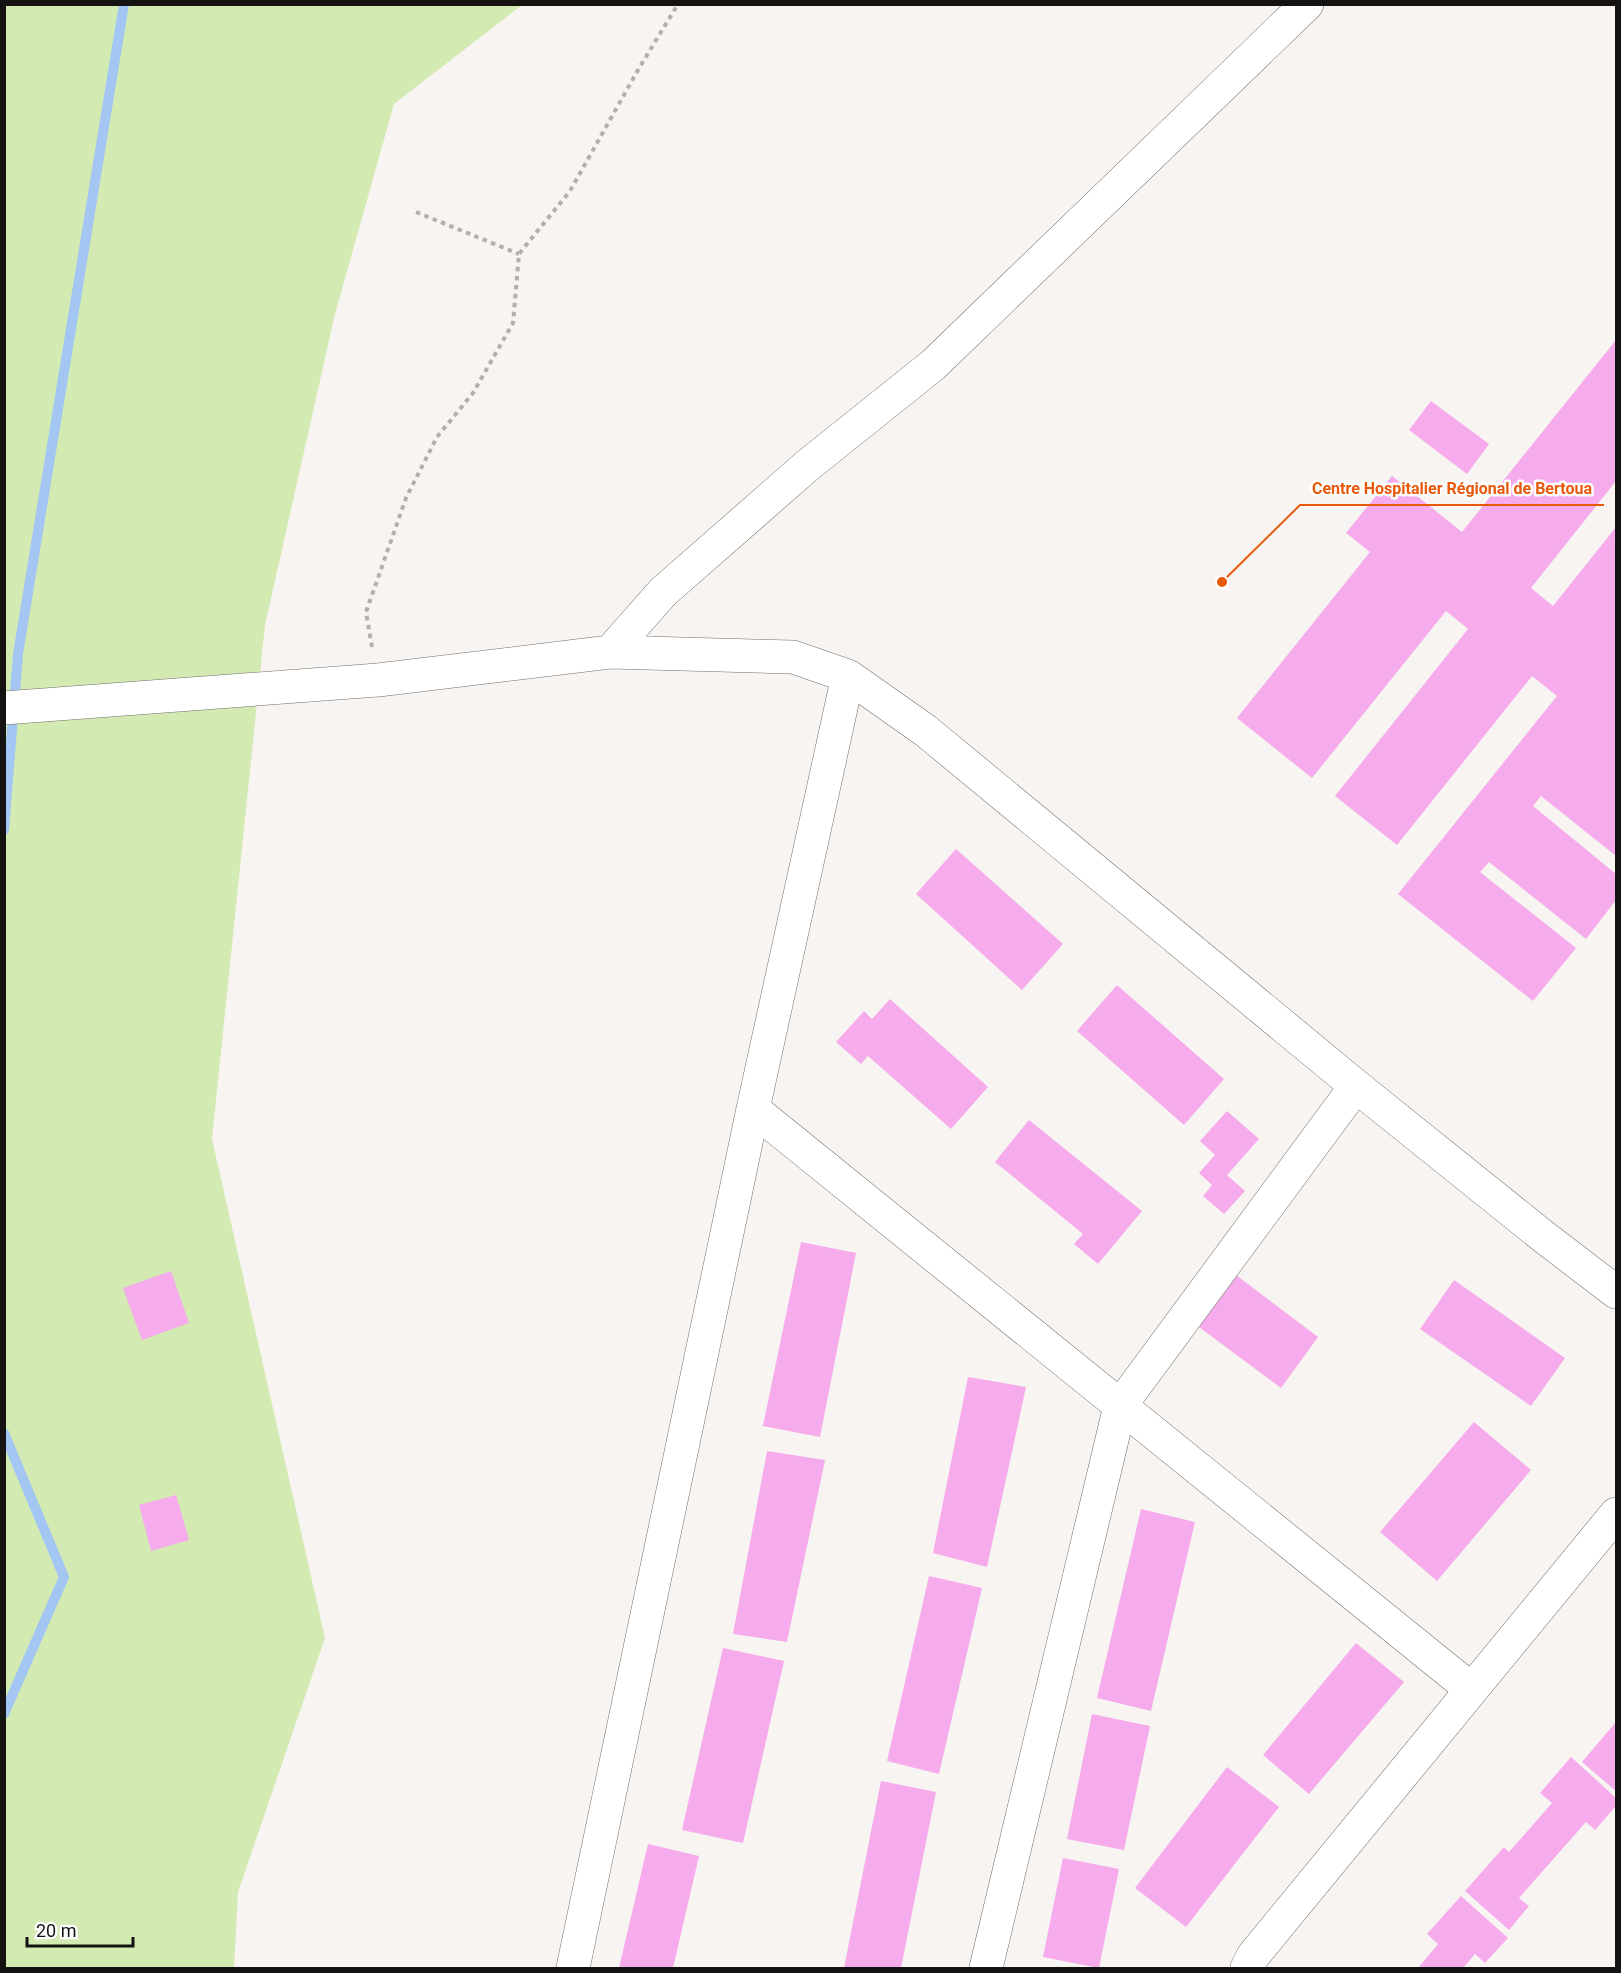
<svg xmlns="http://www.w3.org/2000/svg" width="1621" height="1973" font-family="Roboto,sans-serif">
  <rect width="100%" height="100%" fill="#f8f4f1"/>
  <path fill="#d3eab2" d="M5,5H522L394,104L335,314L265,625L212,1139L325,1638L238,1892L234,1968H5Z"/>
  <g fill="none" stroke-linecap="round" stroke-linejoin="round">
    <path stroke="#a3c7f2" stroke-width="10" d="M4,830L18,654L124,4
      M4,1433L64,1577L4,1714"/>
  </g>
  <path fill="#f5abec" d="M1616,340V481L1531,588L1553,606L1616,527V856L1541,796L1533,806L1616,874V900L1586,939L1489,862L1480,872L1576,948L1533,1001L1398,894L1557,696L1532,676L1397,845L1335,796L1468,629L1446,611L1312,778L1237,718L1370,552L1346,533L1392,476L1462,532Z
    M1431,401L1489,444L1467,474L1409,430Z
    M956,849L1063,944L1022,990L916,894Z
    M1117,985L1224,1079L1184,1125L1077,1031Z
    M890,999L988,1087L951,1129L868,1056L861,1064L836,1042L864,1011L872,1019Z
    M1227,1111L1259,1139L1227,1175L1245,1191L1224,1214L1203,1196L1212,1185L1199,1173L1215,1155L1200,1141Z
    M1029,1120L1142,1211L1098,1264L1074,1244L1083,1234L995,1162Z
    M801,1242L856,1253L820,1437L763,1426Z
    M1211,1256L1318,1337L1281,1388L1172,1307Z
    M171,1271L189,1323L142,1340L123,1288Z
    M1454,1280L1565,1358L1531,1406L1420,1329Z
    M968,1377L1026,1387L987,1567L933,1553Z
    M1474,1422L1531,1470L1437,1581L1380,1532Z
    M767,1451L825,1460L787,1642L733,1634Z
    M176,1495L189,1540L151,1551L139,1505Z
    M1141,1509L1195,1522L1151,1711L1097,1698Z
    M929,1576L982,1588L939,1774L887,1761Z
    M1356,1643L1404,1682L1309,1794L1263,1755Z
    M723,1648L784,1661L743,1843L682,1830Z
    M1092,1714L1150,1726L1124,1850L1067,1839Z
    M1616,1722V1791L1582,1762Z
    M1571,1757L1616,1798V1806L1595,1830L1586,1822L1519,1898L1529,1906L1509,1930L1465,1891L1504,1847L1509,1852L1552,1803L1540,1793Z
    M1227,1767L1279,1807L1186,1927L1135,1888Z
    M881,1781L936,1792L901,1968H844Z
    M648,1844L699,1856L673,1968H619Z
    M1063,1858L1119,1869L1099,1968L1043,1957Z
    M1461,1896L1508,1938L1485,1963L1475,1954L1463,1968H1418L1438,1944L1427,1934Z"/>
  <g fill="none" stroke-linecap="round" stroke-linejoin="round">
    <g stroke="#726f6c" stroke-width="34">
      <path id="minor" d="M610,652L663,592L808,465L933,365L1307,4
        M4,708L378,680L610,652L793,657L848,676L926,731L1356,1086L1544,1237L1616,1292
        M753,1109L1471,1689
        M573,1968L753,1109L848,676
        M986,1968L1120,1406L1356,1086
        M1247,1968L1253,1956L1616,1514"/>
    </g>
    <path stroke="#b2afad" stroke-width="4" stroke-dasharray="4.5 4.5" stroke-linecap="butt" d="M416,212L519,254
      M372,647L366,612L406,498L437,437L473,393L513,323L519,254L570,191L638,70L678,4"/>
    <use href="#minor" stroke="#fff" stroke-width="33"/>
  </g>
  <path fill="none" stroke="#e8590c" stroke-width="2" d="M1222 582L1300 505H1604"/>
  <circle fill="#e8590c" stroke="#fff" stroke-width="2" cx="1222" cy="582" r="6"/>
  <g font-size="16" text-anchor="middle" font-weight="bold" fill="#e8590c" stroke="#fff" stroke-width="5" stroke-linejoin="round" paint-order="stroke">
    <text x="1452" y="494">Centre Hospitalier Régional de Bertoua</text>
  </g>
  <rect width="1621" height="1973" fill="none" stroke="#141311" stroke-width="12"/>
  <path d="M27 1937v9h106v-9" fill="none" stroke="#141311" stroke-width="3"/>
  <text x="36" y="1937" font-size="18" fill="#141311" stroke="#ffffff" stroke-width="4.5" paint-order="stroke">20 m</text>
</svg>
